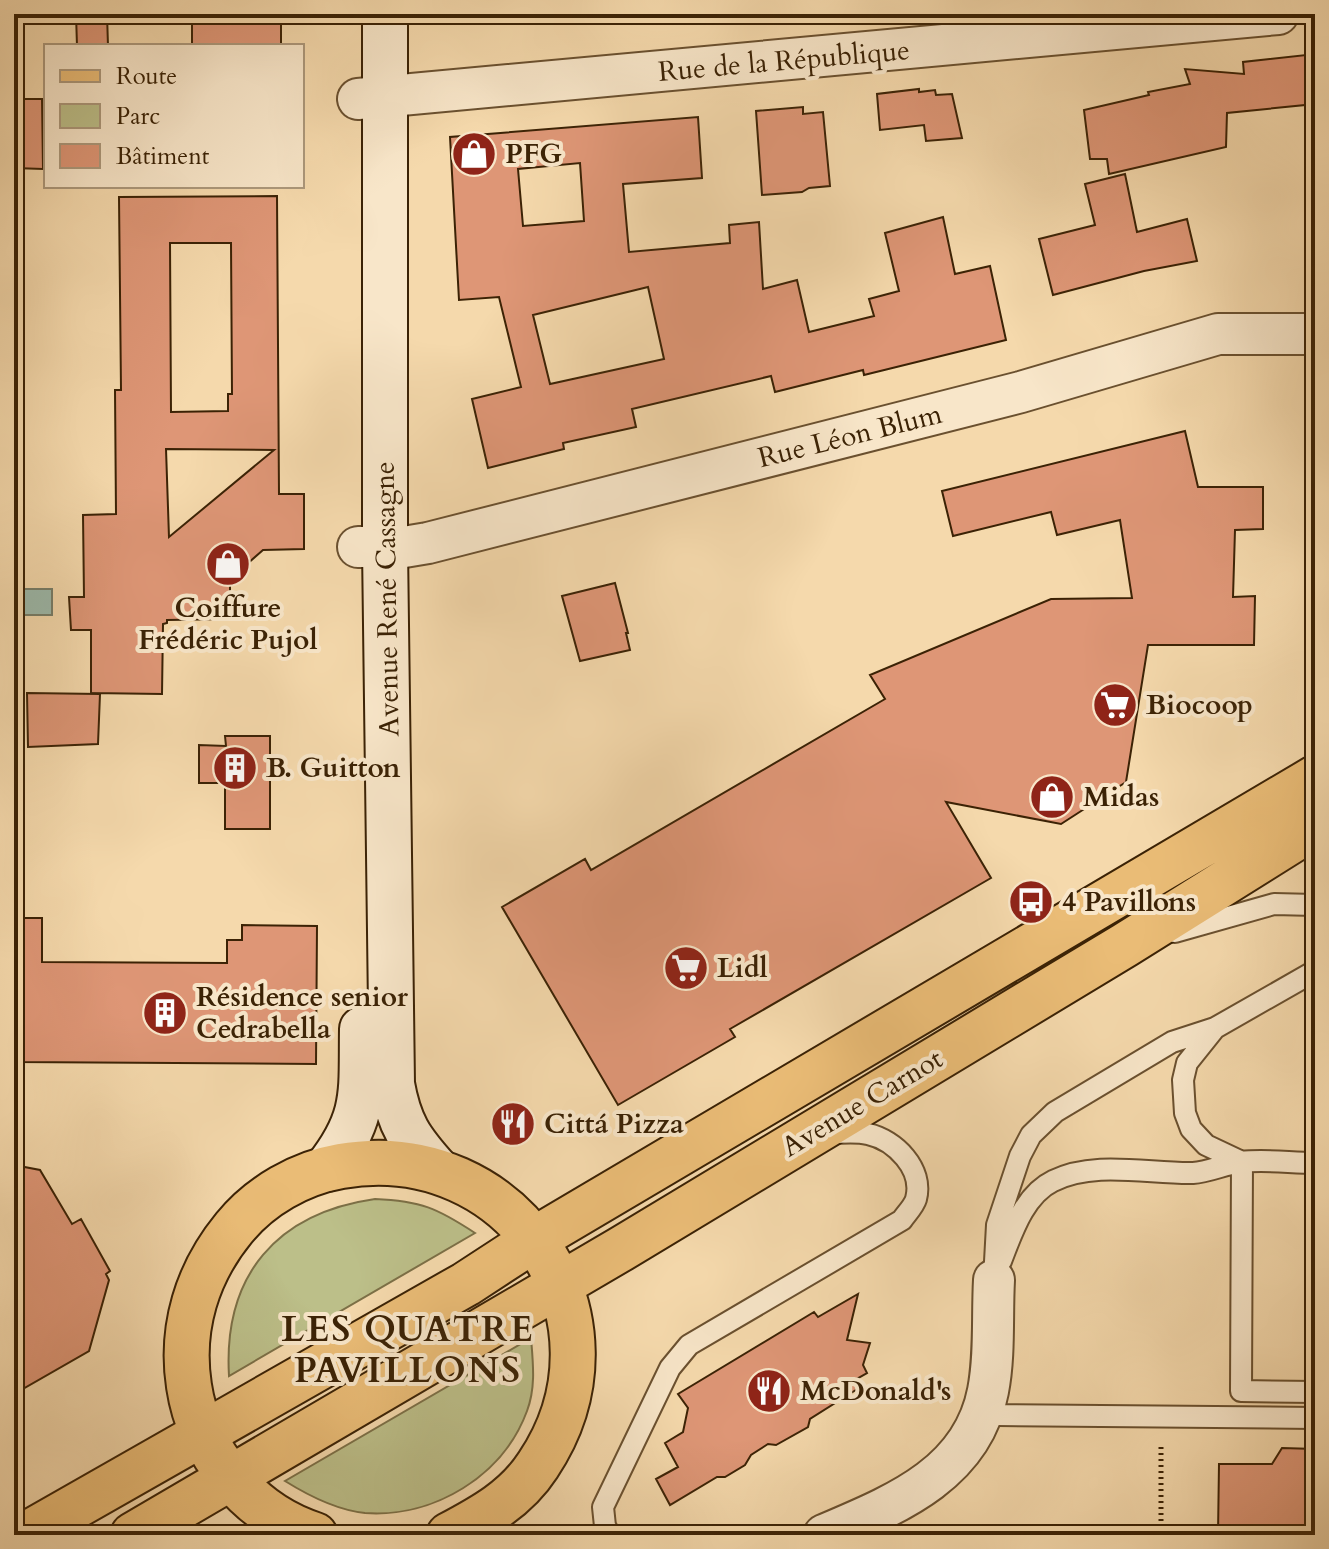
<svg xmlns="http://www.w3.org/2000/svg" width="1329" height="1549" font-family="Cardo,serif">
  <rect width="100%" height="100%" fill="#f5d9ac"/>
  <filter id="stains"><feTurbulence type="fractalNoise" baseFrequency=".0025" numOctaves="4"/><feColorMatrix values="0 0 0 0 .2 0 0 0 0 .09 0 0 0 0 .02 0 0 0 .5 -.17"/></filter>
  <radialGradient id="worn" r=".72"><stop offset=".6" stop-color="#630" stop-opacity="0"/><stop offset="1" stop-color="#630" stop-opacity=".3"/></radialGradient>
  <path fill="#bcbf89" stroke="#7c7047" stroke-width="2" d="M375,1199C421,1201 437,1208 475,1233L229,1376C223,1275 277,1213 375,1199Z
    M531,1338C533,1363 536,1387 527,1411C503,1476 434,1518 365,1513C336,1510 309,1496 285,1481Z"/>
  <path fill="#9cbaac" stroke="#757d69" stroke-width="2" d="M14,589H52V615H14Z"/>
  <path fill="#de9676" stroke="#3b2205" stroke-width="2" fill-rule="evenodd" d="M76,14H107L108,46H77Z
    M192,14H281V46H192Z
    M1315,54V104L1227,113L1226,147L1109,174L1107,159H1090L1084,110L1149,95L1148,92L1190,84L1185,69L1244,74L1243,62Z
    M919,89V92L935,90L936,95L952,94L962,138L926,141L924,125L880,130L877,94Z
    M14,99H42L43,169L14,168Z
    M803,107V114L823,112L830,186L809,188L802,192L762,195L756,111Z
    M698,117L702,178L623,184L629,252L730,243L729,225L759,222L763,289L797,280L809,332L874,316L869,299L899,291L885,233L943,217L955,274L990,266L1006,340L864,375L863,370L775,392L771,376L632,409L636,427L563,443L564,449L488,468L472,399L521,387L499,297L459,300L450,137ZM580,163L584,221L523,226L518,169ZM648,287L664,359L550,384L533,315Z
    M1125,174L1137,232L1187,219L1197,261L1144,271L1053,295L1039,239L1095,225L1085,184Z
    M277,196L279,494H304V549L263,550L230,579V619L167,620V623L163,624L162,694L91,693V630H71L69,597H84L83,515L116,514L115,390H121L119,197ZM170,243H231L232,394H228V411L171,412ZM166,449L274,450L169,537Z
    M1185,431L1198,487H1263V529L1235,530L1233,597L1255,596L1254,645H1148L1126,782L1061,824L946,802L991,878L730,1029L735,1037L618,1105L502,907L585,859L591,870L885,699L870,675L1051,599L1132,598L1120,520L1057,535L1051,512L953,536L942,491Z
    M615,583L628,633H626L630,650L580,661L562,596Z
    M27,693L100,694L98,744L28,747Z
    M225,736H270V829H225V783H199V745L226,746Z
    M14,918H42V962L227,963V940H242V925L317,926L316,1064L14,1062Z
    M14,1165L40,1170L72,1224L81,1219L110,1271L106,1274L109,1280L89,1351L14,1394Z
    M858,1294L847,1340L870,1343L863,1365L867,1373L855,1380L859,1388L810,1419L808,1427L776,1445L768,1444L751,1455L745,1465L725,1477H717L670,1505L656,1479L678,1467L665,1443L683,1432L688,1408L678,1394L814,1312L818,1317Z
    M1282,1448L1315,1449V1535H1218L1219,1464H1272Z"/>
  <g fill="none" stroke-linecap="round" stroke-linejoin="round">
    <g stroke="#6a502f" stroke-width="24">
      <path id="service" d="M1175,932L1274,904L1315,905
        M1215,1028L1187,1063L1183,1080L1185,1113L1191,1129L1206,1145L1242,1162L1241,1391L1315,1392
        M1001,1261C1012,1233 1024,1195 1053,1181C1094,1160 1149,1174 1193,1173C1209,1172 1225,1164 1241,1162C1265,1159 1291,1163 1315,1163
        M994,1280L997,1225L1020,1156L1031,1135L1055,1112L1172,1042L1215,1028L1315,971
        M983,1411L998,1415L1315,1418
        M610,1535L605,1526L603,1507L670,1368L689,1345L902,1220C906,1214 914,1206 916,1199C924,1169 895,1140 868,1134C856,1131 842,1133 830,1133"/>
    </g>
    <g stroke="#6a502f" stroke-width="44">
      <path id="minor" d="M358,99L1278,14
        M358,547H404L428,543L1021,392L1218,334H1315
        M824,1535C894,1505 972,1475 988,1391C995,1355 992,1316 994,1280"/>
    </g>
    <g stroke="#3b2205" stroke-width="48">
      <path id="secondary" d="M385,14V548L392,1084C399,1124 410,1140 437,1170
        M326,1169C367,1117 361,1092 362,1029"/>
    </g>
    <g stroke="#3b2205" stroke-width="48">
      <path id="primary" d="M25,1535L466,1284L535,1239L1315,778
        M133,1535L621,1249L1125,945L1315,826
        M315,1535C249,1514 199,1453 189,1386C180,1328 197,1273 234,1228C260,1196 300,1173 341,1166C513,1136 636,1319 538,1465C516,1499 483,1517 449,1535"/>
    </g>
    <path stroke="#3b2205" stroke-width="5" stroke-dasharray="2 4" stroke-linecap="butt" d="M1161,1527V1444"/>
    <use href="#service" stroke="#f8e6c9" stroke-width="20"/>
    <use href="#minor" stroke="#f8e6c9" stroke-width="40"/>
    <use href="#secondary" stroke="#f8e6c9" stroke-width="44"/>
    <use href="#primary" stroke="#eabc76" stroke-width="44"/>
  </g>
  <defs>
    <g id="shop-disc" transform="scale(2.3)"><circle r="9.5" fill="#8f2418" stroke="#f8e6c9"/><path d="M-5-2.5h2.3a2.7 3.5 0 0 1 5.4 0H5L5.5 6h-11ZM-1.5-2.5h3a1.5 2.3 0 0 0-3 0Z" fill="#fff"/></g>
    <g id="supermarket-disc" transform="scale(2.3)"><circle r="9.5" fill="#8f2418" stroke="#f8e6c9"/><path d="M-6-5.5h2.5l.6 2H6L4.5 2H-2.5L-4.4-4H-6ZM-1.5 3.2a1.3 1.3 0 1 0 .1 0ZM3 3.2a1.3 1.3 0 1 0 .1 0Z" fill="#fff"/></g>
    <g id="building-disc" transform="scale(2.3)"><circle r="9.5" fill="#8f2418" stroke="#f8e6c9"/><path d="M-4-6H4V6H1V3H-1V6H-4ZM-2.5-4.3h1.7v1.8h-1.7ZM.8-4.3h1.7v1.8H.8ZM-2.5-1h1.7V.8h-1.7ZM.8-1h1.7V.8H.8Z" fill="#fff"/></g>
    <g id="bus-disc" transform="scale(2.3)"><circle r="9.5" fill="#8f2418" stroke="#f8e6c9"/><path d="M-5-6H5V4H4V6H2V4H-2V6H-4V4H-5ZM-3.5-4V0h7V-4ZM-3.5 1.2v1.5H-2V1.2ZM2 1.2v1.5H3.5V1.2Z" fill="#fff"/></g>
    <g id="restaurant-disc" transform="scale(2.3)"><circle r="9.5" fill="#8f2418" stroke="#f8e6c9"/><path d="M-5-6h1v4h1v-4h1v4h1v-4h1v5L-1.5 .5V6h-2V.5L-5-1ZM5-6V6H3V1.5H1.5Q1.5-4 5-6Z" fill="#fff"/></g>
  </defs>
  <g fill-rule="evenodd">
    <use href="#shop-disc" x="474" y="154"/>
    <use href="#shop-disc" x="228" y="564"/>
    <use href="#supermarket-disc" x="1115" y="705"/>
    <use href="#building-disc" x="235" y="768"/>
    <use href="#shop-disc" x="1052" y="797"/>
    <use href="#bus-disc" x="1031" y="902"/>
    <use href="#supermarket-disc" x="686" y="968"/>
    <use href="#building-disc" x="165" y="1013"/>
    <use href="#restaurant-disc" x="513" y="1124"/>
    <use href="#restaurant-disc" x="769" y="1391"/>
  </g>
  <g text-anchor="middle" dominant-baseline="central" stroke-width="8" stroke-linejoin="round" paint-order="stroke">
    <g font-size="28" fill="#3b2205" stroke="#f8e6c9">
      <text transform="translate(784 61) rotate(-5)">Rue de la République</text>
      <text transform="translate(850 436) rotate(-14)">Rue Léon Blum</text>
      <text transform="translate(387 599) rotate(-91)">Avenue René Cassagne</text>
      <text transform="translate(862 1103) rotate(-31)">Avenue Carnot</text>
    </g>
    <g font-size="28" font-weight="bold" fill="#3b2205" stroke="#f8e6c9" text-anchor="start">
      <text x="505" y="154">PFG</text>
      <text x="228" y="608" text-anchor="middle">Coiffure<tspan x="228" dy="32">Frédéric Pujol</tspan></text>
      <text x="1146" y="705">Biocoop</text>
      <text x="266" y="768">B. Guitton</text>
      <text x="1083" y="797">Midas</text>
      <text x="1062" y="902">4 Pavillons</text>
      <text x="717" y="968">Lidl</text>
      <text x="196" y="997">Résidence senior<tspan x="196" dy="32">Cedrabella</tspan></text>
      <text x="544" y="1124">Cittá Pizza</text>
      <text x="800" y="1391">McDonald's</text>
    </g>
    <g font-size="36" font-weight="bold" letter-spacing="2" fill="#3b2205" stroke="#f8e6c9">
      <text x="408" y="1329">LES QUATRE<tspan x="408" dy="41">PAVILLONS</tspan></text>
    </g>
  </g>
  <rect width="1329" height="1549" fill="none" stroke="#f5d9ac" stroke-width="48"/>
  <rect x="16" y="16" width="1297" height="1517" fill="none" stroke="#3b2205" stroke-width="4"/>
  <rect x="24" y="24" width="1281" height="1501" fill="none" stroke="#3b2205" stroke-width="2"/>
  <rect x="44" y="44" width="260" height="144" fill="#f8e6c9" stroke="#ac987b" stroke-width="2"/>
  <rect x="60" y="70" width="40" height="12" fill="#eabc76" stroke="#ac987b" stroke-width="2"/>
  <text x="116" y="84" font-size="24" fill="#3b2205">Route</text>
  <rect x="60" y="104" width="40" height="24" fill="#bcbf89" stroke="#ac987b" stroke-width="2"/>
  <text x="116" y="124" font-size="24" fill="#3b2205">Parc</text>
  <rect x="60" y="144" width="40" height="24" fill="#de9676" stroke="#ac987b" stroke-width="2"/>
  <text x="116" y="164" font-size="24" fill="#3b2205">Bâtiment</text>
  <rect width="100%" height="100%" filter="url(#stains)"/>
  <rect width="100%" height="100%" fill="url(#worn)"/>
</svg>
